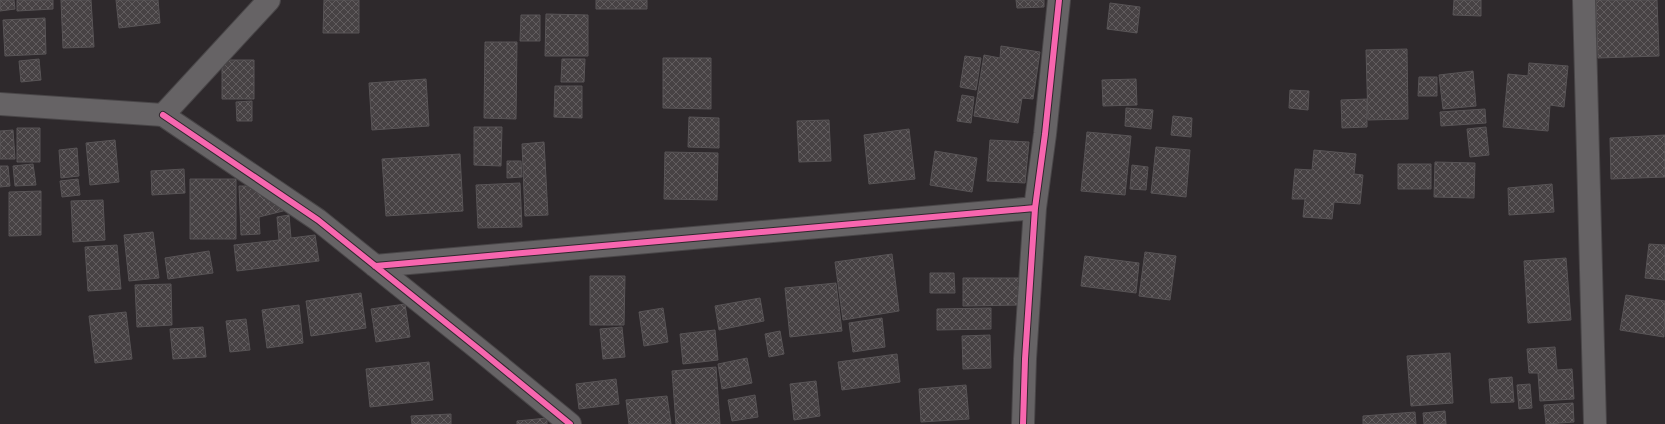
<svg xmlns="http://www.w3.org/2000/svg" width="1665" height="424" font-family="'Public Sans',sans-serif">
  <defs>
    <pattern id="building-cross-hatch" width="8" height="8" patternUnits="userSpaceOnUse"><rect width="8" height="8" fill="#474244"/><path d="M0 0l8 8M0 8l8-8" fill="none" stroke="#625d5f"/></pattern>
  </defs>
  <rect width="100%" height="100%" fill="#2e292c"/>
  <path fill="url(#building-cross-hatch)" stroke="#585456" d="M0,0H14L15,9L0,11Z
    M17,0H53V9L17,11Z
    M61,0H91L94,47L63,48Z
    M116,0H158L160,23L119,28Z
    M324,0H359V33H323Z
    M596,0H647V9H596Z
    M1016,0H1044V7L1017,8Z
    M1454,0H1481V16L1453,15Z
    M1596,0H1657L1659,56L1598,58Z
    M1110,3L1140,7L1137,33L1107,29Z
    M546,14L588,15V56H545Z
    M521,15H540V41H520Z
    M45,18L46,54L5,56L3,20Z
    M485,42H517L516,119L484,118Z
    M1001,46L1040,52L1033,99L1022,98L1018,123L974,116L984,55L1000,58Z
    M1407,49L1408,119L1368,120L1366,50Z
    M965,56L981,58L976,90L960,87Z
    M663,58H711V109L663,108Z
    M39,59L41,80L21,82L19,61Z
    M562,59H585L584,82H561Z
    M222,60H254V99H222Z
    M1529,63L1568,66L1564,107L1550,105L1548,131L1503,127L1508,74L1528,76Z
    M1473,71L1476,106L1443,109L1439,75Z
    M1419,77H1437V96H1418Z
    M426,79L429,126L372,130L369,83Z
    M1136,79L1137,105L1103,106L1102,80Z
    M555,86H582V118L554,117Z
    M1290,90L1309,91L1308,110L1289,108Z
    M962,95L974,97L971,123L957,121Z
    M1367,99V127L1342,128L1341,100Z
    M252,101V121H237L236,102Z
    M1126,108L1153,110L1151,129L1125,126Z
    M1485,109L1486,123L1441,126L1440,112Z
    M1173,116L1192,118L1191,137L1171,135Z
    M689,117L719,118V148L688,147Z
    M829,120L831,161L799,162L797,121Z
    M474,127H502L501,166L474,165Z
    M1486,127L1489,155L1470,157L1467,129Z
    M17,128H40V162H17Z
    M909,129L915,179L869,184L864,135Z
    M13,130L15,159H0V131Z
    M1087,132L1131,136L1125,195L1081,191Z
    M1665,135V177L1611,179L1610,138Z
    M115,140L119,182L90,185L86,143Z
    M990,140L1029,142L1025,183L987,181Z
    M544,142L548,215L525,216L522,144Z
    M1156,147L1190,150L1186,197L1151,193Z
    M77,148L79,176L61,178L59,150Z
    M1314,150L1356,154L1354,174L1363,175L1360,204L1334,202L1332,219L1303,217L1305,199H1292L1295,169L1312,170Z
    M935,151L977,158L972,192L930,185Z
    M665,152L718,153L717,200L664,199Z
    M460,154L463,211L386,216L382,159Z
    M507,161H521L522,177L507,178Z
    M1435,162L1475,163L1474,198L1434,197Z
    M33,164L36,185L15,186L13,166Z
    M1398,164H1431V189H1398Z
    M1132,165L1148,167L1146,190L1130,189Z
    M0,166H8L10,186L0,187Z
    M184,169L185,193L152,195L151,171Z
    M78,179L80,195L62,197L60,181Z
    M190,179H236V239H190Z
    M520,183L522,227L478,228L476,185Z
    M1552,184L1554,212L1509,215L1508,188Z
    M239,186H258L259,194L268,191L291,209L259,217L260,234L241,235Z
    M41,191V235L9,236V192Z
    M103,200L105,240L73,242L71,201Z
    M289,215L291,238L315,235L319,261L237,271L234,245L279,240L277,217Z
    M153,232L159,278L129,281L124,235Z
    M1649,244L1665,245V280L1645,278Z
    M117,245L121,289L88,291L85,247Z
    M209,251L213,273L168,279L165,258Z
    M1145,252L1176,256L1170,300L1139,296Z
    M892,254L899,311L843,320L835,262Z
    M1085,256L1139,263L1136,293L1081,286Z
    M1566,258L1571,320L1528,323L1524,261Z
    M930,273H954L955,293H930Z
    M590,276H625L624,325H590Z
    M963,278H1022V305L963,306Z
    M836,283L842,331L790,337L785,288Z
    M171,284L172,325L137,327L135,285Z
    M361,293L366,328L311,336L306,301Z
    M1626,295L1665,301L1664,337L1620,330Z
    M760,298L764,321L719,330L715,306Z
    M405,304L410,337L376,342L371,309Z
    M299,305L303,343L267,348L262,310Z
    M663,308L668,342L644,346L639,312Z
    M991,308V329L937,330V309Z
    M126,312L132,359L95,363L89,316Z
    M882,318L885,347L853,352L849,323Z
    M246,319L250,350L230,352L226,321Z
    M203,327L206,357L173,359L170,329Z
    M622,327L625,357L603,359L600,329Z
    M715,330L718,360L683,364L680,334Z
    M780,331L784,354L769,357L765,334Z
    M990,335L991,368L963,369L962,336Z
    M1555,347L1557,370L1572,369L1574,399L1540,401L1538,373H1529L1527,349Z
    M1450,353L1453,403L1411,406L1407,356Z
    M897,354L900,382L842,390L838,362Z
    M747,358L752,383L722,389L718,364Z
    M429,362L433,400L370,407L366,369Z
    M716,367L720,424H676L672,371Z
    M1512,377L1514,402L1491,403L1489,379Z
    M616,379L619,404L579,409L576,384Z
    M816,381L820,416L794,420L790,384Z
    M1530,384L1532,408L1519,409L1517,385Z
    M966,385L969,419L921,422L919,389Z
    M755,395L758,417L732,421L728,400Z
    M667,396L671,424H629L626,400Z
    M1573,403L1574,422L1546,424L1544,405Z
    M1445,411L1446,424H1424L1423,413Z
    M1415,412L1416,424H1363V416Z
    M451,414V424H412L411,416Z
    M547,418V424H517V421Z"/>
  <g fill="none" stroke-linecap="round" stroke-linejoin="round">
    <g stroke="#494648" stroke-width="24">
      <path id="minor" d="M1584,0L1595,424
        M163,115L318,220L481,351L570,424
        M375,266L1035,208
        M1023,424L1025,359L1035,208L1045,134L1059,0"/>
    </g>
    <g stroke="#494648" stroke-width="24">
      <path id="tertiary" d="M0,104L163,115L269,0"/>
    </g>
    <use href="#minor" stroke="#666365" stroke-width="22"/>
    <use href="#tertiary" stroke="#666365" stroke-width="22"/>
    <g stroke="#30272d" stroke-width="8">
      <path id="cycleway" d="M163,115L318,220L481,351L570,424
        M375,266L1035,208
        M1023,424L1025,359L1035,208L1045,134L1059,0"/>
    </g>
    <use href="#cycleway" stroke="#f766af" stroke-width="6"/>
  </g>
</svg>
